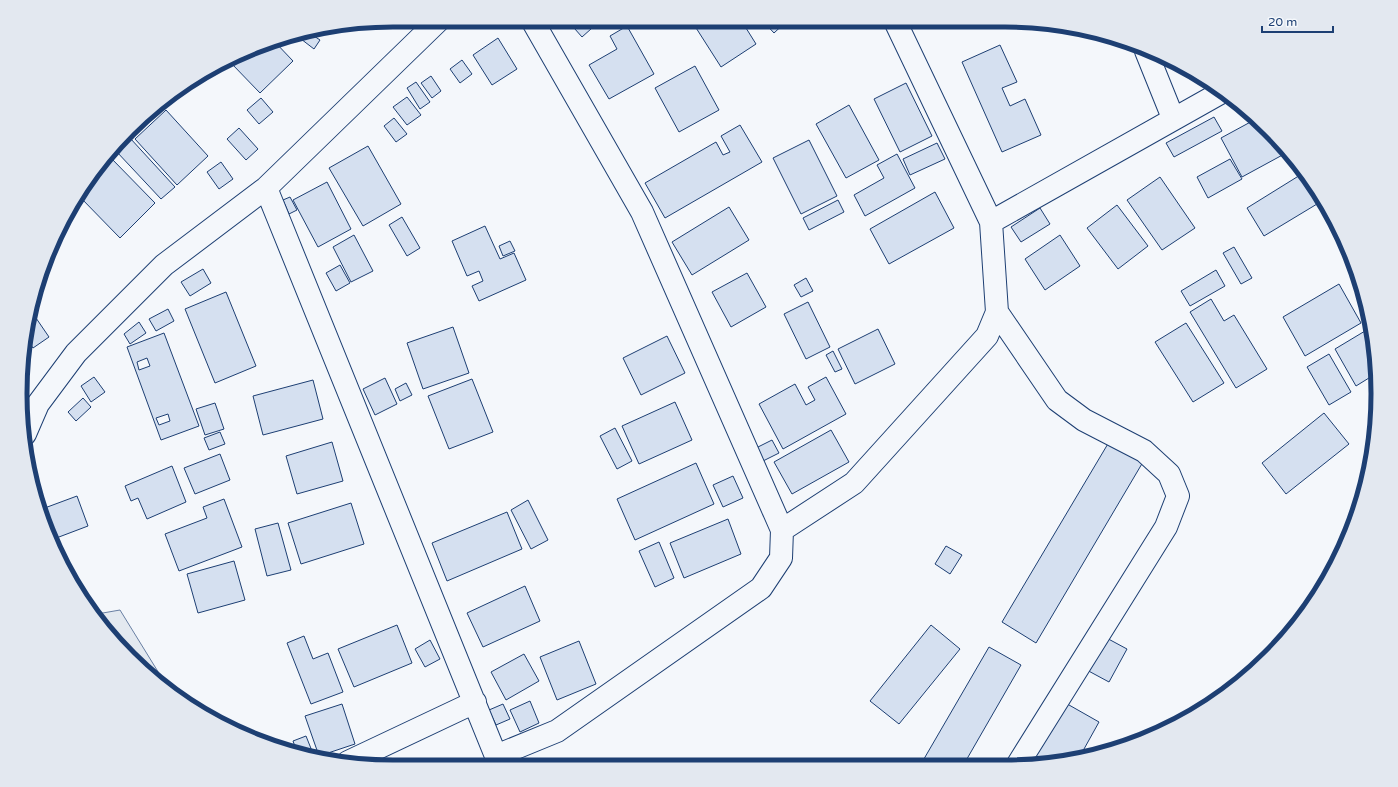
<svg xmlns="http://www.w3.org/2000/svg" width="1398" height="787" font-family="'Varela Round',sans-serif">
  <rect width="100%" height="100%" fill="#f4f7fb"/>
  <path fill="#e3e9f0" stroke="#687fa3" d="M120,610L165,683L113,640L97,614Z"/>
  <path fill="#d5e0f0" stroke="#1d3f73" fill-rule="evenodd" d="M567,20H601L582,37Z
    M691,20H741L756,44L721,67Z
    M762,20H788L774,33Z
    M627,26L654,74L609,99L589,65L617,49L610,36Z
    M311,34L320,40L314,49L301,39L304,35Z
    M498,38L517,69L492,85L473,55Z
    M273,40L293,61L260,93L231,63Z
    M1000,45L1017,82L1002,88L1010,106L1025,99L1041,135L1002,152L962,62Z
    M462,60L472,74L460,83L450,69Z
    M695,66L719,110L679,132L655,88Z
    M431,76L441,91L432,98L421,83Z
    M416,82L430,102L420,109L407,88Z
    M906,83L932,136L900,152L874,99Z
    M407,97L421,115L407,125L393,107Z
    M261,98L273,112L259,124L247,110Z
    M849,105L879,160L846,178L816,124Z
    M157,107L160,110L120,146Z
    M166,110L208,156L177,185L135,139Z
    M1214,117L1222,131L1174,157L1166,143Z
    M394,118L407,134L396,142L384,126Z
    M1256,119L1288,152L1242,177L1221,138Z
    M740,125L762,162L665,218L645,183L716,142L723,155L730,152L721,136Z
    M239,128L258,149L246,160L227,139Z
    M130,138L175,187L161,199L116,151Z
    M809,140L837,196L801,214L773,158Z
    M937,143L945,159L910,175L903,159Z
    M368,146L401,204L363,226L329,168Z
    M897,154L915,188L865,216L854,195L884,178L877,165Z
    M110,157L155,203L120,238L79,196L83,186Z
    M1230,159L1242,179L1208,198L1197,177Z
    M221,162L233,179L219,189L207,172Z
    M1305,172L1322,201L1264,236L1247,208Z
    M1160,177L1195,228L1162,250L1127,200Z
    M327,182L351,229L318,247L293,200Z
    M935,192L954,228L889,264L870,229Z
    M290,197L297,210L289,214L283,200Z
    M838,200L844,212L809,230L803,218Z
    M1117,205L1148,246L1118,269L1087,228Z
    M729,207L749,240L692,275L672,242Z
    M1040,208L1050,224L1021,242L1011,227Z
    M402,217L420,248L407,256L389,225Z
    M485,226L500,259L514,253L526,280L479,301L472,286L483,281L479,271L467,276L452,241Z
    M354,235L373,271L351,282L333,247Z
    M1060,235L1080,266L1045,290L1025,259Z
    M510,241L515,251L503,256L499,246Z
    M1234,247L1252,278L1241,284L1223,253Z
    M340,265L350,283L336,291L326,273Z
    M203,269L211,283L190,296L181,282Z
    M1216,270L1225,286L1190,306L1181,291Z
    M747,273L766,307L731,327L712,292Z
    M806,278L813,291L801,297L794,285Z
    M1339,284L1361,323L1305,356L1283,317Z
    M226,292L256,366L215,383L185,309Z
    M1211,299L1224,321L1234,315L1267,369L1236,388L1190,312Z
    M808,302L830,347L806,359L784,314Z
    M168,309L174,321L156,331L149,319Z
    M36,318L49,337L33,348L28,341L30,322Z
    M139,322L146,333L130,344L124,334Z
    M1186,323L1224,383L1193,402L1155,342Z
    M453,327L469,373L423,389L407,343Z
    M1370,328L1377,373L1356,386L1335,349Z
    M878,329L895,364L855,384L838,349Z
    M164,333L199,426L161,440L127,347ZM147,358L150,366L139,370L137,362ZM168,414L170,421L159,425L156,418Z
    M667,336L685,373L641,395L623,358Z
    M833,351L842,369L835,372L826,355Z
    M1329,354L1351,392L1329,405L1307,367Z
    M94,377L105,392L91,402L81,386Z
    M826,377L846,414L783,449L759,404L795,384L806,405L815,400L808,387Z
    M385,378L397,404L375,415L363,389Z
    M472,379L493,432L449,449L428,396Z
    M313,380L323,419L263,435L253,396Z
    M406,383L412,395L400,401L395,389Z
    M83,398L91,407L76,421L68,412Z
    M675,402L692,440L639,464L622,426Z
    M215,403L224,429L205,435L196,409Z
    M1324,413L1349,444L1286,494L1262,463Z
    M615,428L632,461L617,469L600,436Z
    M831,430L849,462L792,494L774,462Z
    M220,432L225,444L209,450L204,438Z
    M772,440L779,453L763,461L756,448Z
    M332,442L343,481L297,494L286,456Z
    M1109,442L1143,462L1036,643L1002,622Z
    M220,454L230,480L195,494L184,468Z
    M696,463L714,504L635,540L617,499Z
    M172,466L186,502L147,519L138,498L131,501L125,486Z
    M733,476L743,498L723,507L713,485Z
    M77,496L88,526L51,540L42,509Z
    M224,499L242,547L179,571L165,534L207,518L203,507Z
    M528,500L548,540L531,549L511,510Z
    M351,503L364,544L301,564L288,523Z
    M507,512L522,549L447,581L432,543Z
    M728,519L741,554L684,578L670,543Z
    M278,523L291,570L267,576L255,529Z
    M659,542L674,578L655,587L639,551Z
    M946,546L962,555L950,574L935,564Z
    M234,561L245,600L198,613L187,574Z
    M525,586L540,621L483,647L467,613Z
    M397,625L412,663L354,687L338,649Z
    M931,625L960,649L899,724L870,701Z
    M1101,635L1127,649L1109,682L1083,668Z
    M304,636L313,659L328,653L343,692L311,704L287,643Z
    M430,640L440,659L425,667L415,649Z
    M579,641L596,684L557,700L540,657Z
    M989,647L1021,665L964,764H921Z
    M524,654L539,681L506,700L491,672Z
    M530,701L539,723L520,732L510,710Z
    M1062,701L1099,722L1079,758L1053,764H1027Z
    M342,704L355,744L319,756L305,716Z
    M503,704L510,719L496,725L489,710Z
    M306,736L312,751L306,754L297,752L293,741Z"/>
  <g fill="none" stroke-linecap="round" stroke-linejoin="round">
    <g stroke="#1d3f73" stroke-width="24">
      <path id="minor" d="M532,20L642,212L782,530
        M1146,51L1173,118
        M266,188L500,766
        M991,222L1222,92
        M997,312L1057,400L1084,420L1144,451L1169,474L1178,496L1166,527L1018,764
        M25,434L38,404L76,353L164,265L266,188L439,20
        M496,756L557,731L761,588L781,558L782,530L854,483L987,336L997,312L991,222L895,21
        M348,762L475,702"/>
    </g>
    <use href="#minor" stroke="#f4f7fb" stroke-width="22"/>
  </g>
  <path d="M0 0H1398V787H0ZM393 27H1005A366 366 0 0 1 1371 393V394A366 366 0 0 1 1005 760H393A366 366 0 0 1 27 394V393A366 366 0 0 1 393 27Z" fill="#e3e8f0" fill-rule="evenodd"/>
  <path fill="none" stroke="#1d3f73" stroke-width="5" d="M393 27H1005A366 366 0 0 1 1371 393V394A366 366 0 0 1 1005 760H393A366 366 0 0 1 27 394V393A366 366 0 0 1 393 27Z"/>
  <path d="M1262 26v6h71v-6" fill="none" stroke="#1d3f73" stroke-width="2"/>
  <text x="1268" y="26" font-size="12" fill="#1d3f73" stroke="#f4f7fb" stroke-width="3" paint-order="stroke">20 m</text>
</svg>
